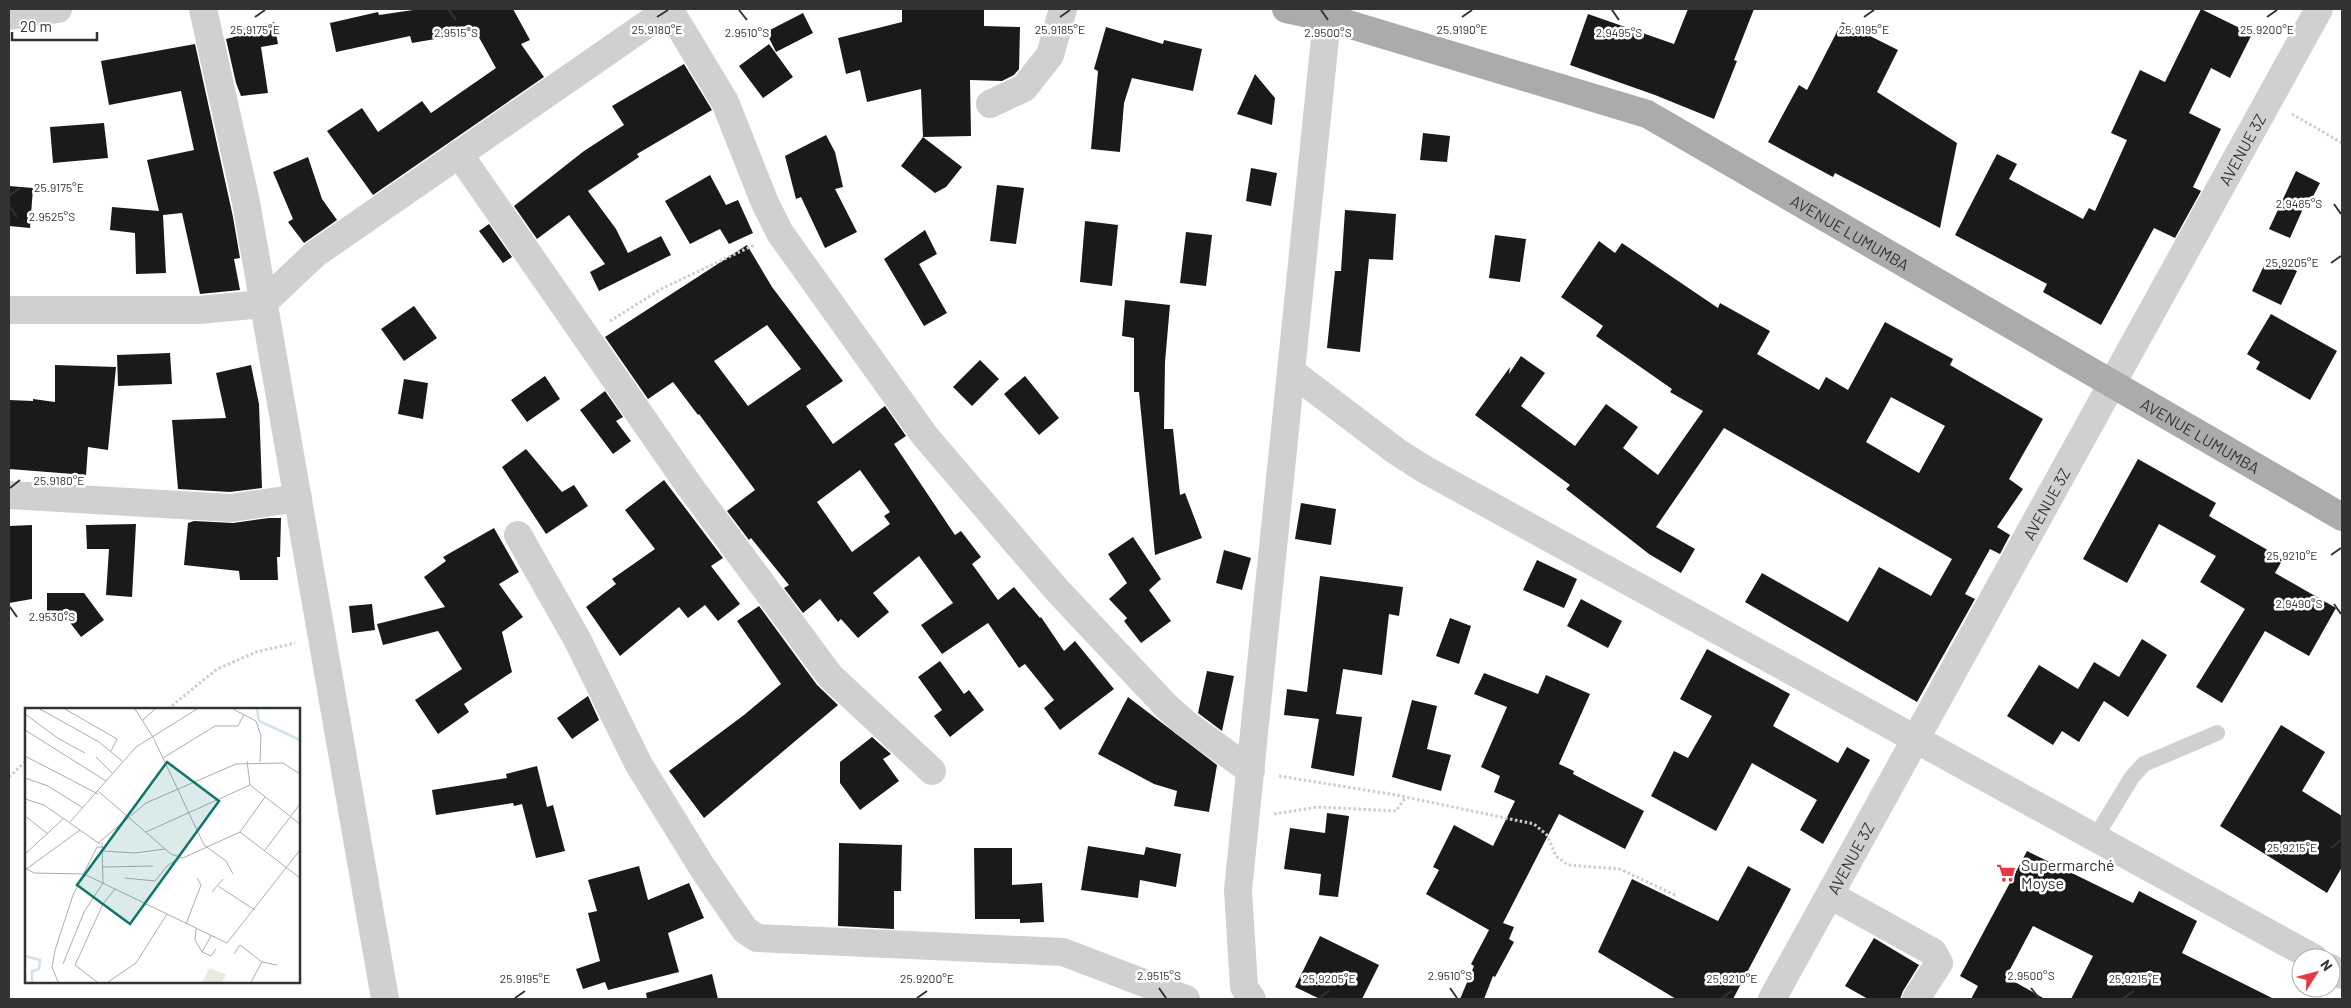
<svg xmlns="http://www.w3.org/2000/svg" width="2351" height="1008" font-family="Barlow,sans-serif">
  <rect width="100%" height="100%" fill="#fff"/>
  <path fill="#1a1a1a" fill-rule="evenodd" d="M420,9H513L530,40L521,44L544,77L373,195L327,131L362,108L378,132L422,101L431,113L496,68L476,32L412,43L410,36L336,52L330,23L378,12L379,15Z
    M902,9H984V26L1020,27L1019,69L1014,75L1002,81L970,80L971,136L923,137L921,89L867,102L860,70L846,74L838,38L902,22Z
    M1688,9H1754L1734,60L1737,61L1714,119L1655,95L1570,65L1588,14L1674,44Z
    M2201,9L2252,34L2230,78L2211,68L2189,113L2221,129L2193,187L2201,191L2175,238L2154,228L2101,325L2043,292L2047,284L1955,235L1997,154L2017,164L2009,179L2083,219L2089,208L2095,211L2127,140L2111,133L2140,70L2165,82Z
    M803,13L813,33L776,52L766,32Z
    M274,22L278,44L261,47L268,93L241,96L236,83L226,39L234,37L233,30Z
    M1842,22L1898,50L1877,92L1957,143L1940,228L1835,173L1833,177L1768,142L1799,85L1807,90Z
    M1106,27L1163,44L1164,40L1202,49L1193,91L1132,78L1124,103L1120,152L1091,149L1098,71L1094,69Z
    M195,44L233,217L240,258L234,259L240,290L200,294L182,213L163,215L166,273L136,274L135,233L110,230L112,207L159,211L147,160L194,150L181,91L109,105L101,61Z
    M769,44L793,77L763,98L739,66Z
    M684,64L712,110L637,154L639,157L588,191L616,229L628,253L661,236L671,255L599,291L590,272L605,264L569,215L537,239L514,206L584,151L624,125L612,106Z
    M1255,74L1275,98L1272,125L1237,114Z
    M104,123L108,158L53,163L50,127Z
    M1423,133L1450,136L1447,162L1420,160Z
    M826,135L835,152L843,187L835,189L857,232L825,248L801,197L796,199L785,156Z
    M923,137L962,167L946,187L935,193L901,166Z
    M308,157L322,199L337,220L304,243L288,222L293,219L273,172Z
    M1251,168L1277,173L1271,206L1246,201Z
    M2296,171L2320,183L2309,204L2306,202L2290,238L2269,229Z
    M710,175L726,205L738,200L753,233L729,244L720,229L690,244L665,201Z
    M997,185L1024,188L1016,244L990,241Z
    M9,186L33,188L30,228L9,226Z
    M1345,210L1396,214L1393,260L1369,259L1360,352L1327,348L1335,271H1341Z
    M1085,221L1118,225L1112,286L1080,282Z
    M489,224L512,257L503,263L479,231Z
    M925,230L937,254L919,264L947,313L924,326L884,259Z
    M1186,232L1212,235L1206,286L1180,283Z
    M1495,235L1526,239L1520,282L1489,278Z
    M1599,241L1615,253L1622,243L1718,308L1720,303L1770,331L1757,354L1819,390L1826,377L1848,390L1885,322L1953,359L1950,365L2043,419L2009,479L2023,489L1997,527L2010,535L2000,554L1990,549L1965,594L1975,599L1917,702L1745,602L1762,573L1848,622L1879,567L1931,596L1952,559L1724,428L1656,527L1695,549L1681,573L1649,554L1566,489L1570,485L1475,415L1510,367L1509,374L1521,356L1545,373L1521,406L1575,446L1606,404L1638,427L1623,448L1658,475L1703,411L1670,392L1672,389L1596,336L1603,326L1561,297ZM1891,397L1945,426L1919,473L1866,442Z
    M747,245L772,287L843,381L806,406L833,444L885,406L906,436L894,444L955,535L961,531L981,557L972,564L998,600L1014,587L1040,618L1041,617L1064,651L1075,641L1114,689L1060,730L1044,708L1054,700L1025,664L1019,668L988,623L942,654L921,625L953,603L919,556L873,593L889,612L858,638L841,619L838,622L820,599L803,613L784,588L789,585L751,538L749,540L727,511L755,490L699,414L698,415L673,382L648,399L605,337ZM767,325L801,369L748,406L714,361ZM860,470L890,512L884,516L890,524L852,552L817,502Z
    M2268,257L2297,271L2281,305L2252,291Z
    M1125,300L1170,305L1165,362L1164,429H1173L1180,495L1185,493L1202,538L1155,555L1139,392H1134V338L1122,336Z
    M414,306L437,338L404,361L381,329Z
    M2271,314L2337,351L2310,400L2256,369L2260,362L2247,354Z
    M170,353L172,384L118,386L117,355Z
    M980,360L999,379L972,406L953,387Z
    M55,365L116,367L108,450L88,447L86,475L9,469V400L33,401V399L55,402Z
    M251,365L259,404L262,488L230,492L178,489L172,420L226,418L216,373Z
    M545,376L560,399L527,422L511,400Z
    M1025,376L1059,418L1039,435L1004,394Z
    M404,379L428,383L423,419L398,414Z
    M605,391L623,417L616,421L631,441L613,454L580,410Z
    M526,449L562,492L574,485L588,506L546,534L502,467Z
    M2138,459L2216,503L2209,516L2283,559L2275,573L2336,608L2309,656L2265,631L2222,703L2196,687L2245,609L2200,582L2216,556L2159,524L2127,583L2083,559Z
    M664,480L723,558L711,566L740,604L718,621L705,605L688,618L679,607L620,656L586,607L616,584L612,579L655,549L625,510Z
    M1301,503L1336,509L1331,545L1295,539Z
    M269,518H281L280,557H277L278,580H240L239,571L184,565L188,523L194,521L233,523Z
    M136,524L132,597L106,595L109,549H87L86,525Z
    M32,525V599L9,603V526Z
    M494,528L519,572L499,584L523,617L502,632L512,672L464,704L469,712L438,734L415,700L462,669L438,631L383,645L377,624L445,607L424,577L446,561L443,557Z
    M1133,537L1161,579L1149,590L1171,621L1141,643L1124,621L1127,618L1109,599L1127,583L1108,554Z
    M1224,550L1251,558L1242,590L1216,583Z
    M1537,560L1577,579L1564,608L1523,590Z
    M1320,576L1403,587L1399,616L1389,614L1382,675L1343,669L1336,714L1362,717L1354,776L1311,768L1319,719L1284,715L1287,689L1307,692Z
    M47,593H84L104,620L81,637L68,620H47Z
    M1581,599L1622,621L1608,648L1567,626Z
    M372,604L375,630L352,633L349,606Z
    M759,606L817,685L838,705L704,818L669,771L744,715L781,684L737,621Z
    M1450,618L1471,626L1459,664L1436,656Z
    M2142,639L2167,655L2128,717L2104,701L2079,742L2062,731L2053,745L2007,716L2039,665L2078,689L2094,662L2119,677Z
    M1707,649L1790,694L1773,726L1838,763L1847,747L1870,760L1823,844L1800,830L1817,800L1752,763L1716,831L1651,796L1674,751L1688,758L1712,716L1680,699Z
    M940,661L964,694L969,690L984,710L950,737L934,716L942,710L918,677Z
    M1207,671L1234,676L1222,731L1198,713Z
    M1484,673L1538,694L1546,675L1590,694L1559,764L1574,771L1573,774L1644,811L1625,849L1559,814L1503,923L1514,927L1509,939L1514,942L1495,977L1493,976L1484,999H1460L1474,966L1471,964L1489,930L1426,894L1439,870L1433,867L1454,825L1493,846L1515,801L1494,792L1500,776L1481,767L1507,707L1474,694Z
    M588,696L599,720L572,739L557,718Z
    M1128,697L1217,765L1209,812L1174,806L1177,791L1154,784L1098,754Z
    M1412,700L1437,706L1427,749L1451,755L1441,791L1392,777Z
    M2281,725L2325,752L2302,791L2342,816V867L2327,893L2220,826Z
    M872,737L891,754L883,759L899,781L860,810L840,783V762Z
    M537,766L547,807L553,805L565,851L536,858L522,804L514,806L513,803L436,815L432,790L507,778L506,774Z
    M1327,813L1349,816L1338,897L1319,895L1321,874L1284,869L1290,828L1325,833Z
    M839,843L902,845L901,891H894V929L838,926Z
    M1088,846L1144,855L1146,847L1181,854L1176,887L1140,880L1138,898L1081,890Z
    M974,848H1012V885L1042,883L1044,922L1020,923V919H975Z
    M2027,851L2133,903L2139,891L2197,921L2182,953L2274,999H2071L2093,956L2033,926L2006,977L2045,999H1971L1978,986L1960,976Z
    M639,866L648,900L689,883L704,918L668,933L679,972L608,990L605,982L583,989L576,969L600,961L588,913L597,911L588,880Z
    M1748,866L1791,889L1733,999H1676L1598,952L1632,879L1718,921Z
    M1320,936L1379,965L1362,999H1320L1295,987Z
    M1874,938L1919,965L1903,991L1900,999H1868L1845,986Z
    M712,974L718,999H647L646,993Z"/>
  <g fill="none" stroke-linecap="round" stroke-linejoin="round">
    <path stroke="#cdcdcd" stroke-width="3" stroke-dasharray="2.5 2.5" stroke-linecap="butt" d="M2292,114L2342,143
      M610,321L663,288L754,245
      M168,709L217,669L256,652L295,643
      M1279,776L1396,795L1534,824L1547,835L1556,856L1568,865L1620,869L1677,896
      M9,777L26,761
      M1274,814L1318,807L1396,811L1405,798"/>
    <path stroke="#d0d0d0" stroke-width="16" d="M2095,838L2132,777L2144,764L2217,733"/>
    <g stroke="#d0d0d0" stroke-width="28">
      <path d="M669,9L725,102L765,203L780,233L925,436L1056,589L1166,706L1185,723L1251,771"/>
      <path d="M990,104L1024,88L1050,55L1063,9"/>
      <path d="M459,154L688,484L830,676L932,771"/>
      <path d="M9,310H199L262,304"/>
      <path d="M1293,373L1396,451L1424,469L2314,958"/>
      <path d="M9,495L231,508L298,498"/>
      <path d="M518,535L577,639L639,765L702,867L745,930L757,938L1063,952L1186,999"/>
      <path d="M1830,895L1933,952L1939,963L1916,999"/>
      <path d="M2331,968L2342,975"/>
      <path d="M1252,999L1244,987L1238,890L1328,9"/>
      <path id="s1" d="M1772,999L2319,9"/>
    </g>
    <path stroke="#d0d0d0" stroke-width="28" d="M203,9L246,202L385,999
      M9,16L58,9
      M262,304L315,254L669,9"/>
    <path stroke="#ababab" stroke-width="28" id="s2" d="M1286,9L1328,18L1647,114L2342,517"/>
  </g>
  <path fill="none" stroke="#333" stroke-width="2" d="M449,10L456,20M739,10L747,20M1321,10L1328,20M1612,10L1619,20M255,17L265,10M657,17L668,10M1060,17L1070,10M1462,17L1472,10M1864,17L1874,10M2267,17L2277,10M10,195L20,188M2334,204L2341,214M10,207L17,217M2331,263L2341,256M10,488L20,480M2331,555L2341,548M2334,604L2341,614M10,607L17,617M2331,848L2341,840M1159,988L1166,998M1450,988L1457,998M2031,988L2039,998M515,998L525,991M917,998L927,991M1319,998L1329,991M1722,998L1732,991M2124,998L2134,991"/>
  <defs>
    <g id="supermarket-bare" transform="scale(1.5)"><path d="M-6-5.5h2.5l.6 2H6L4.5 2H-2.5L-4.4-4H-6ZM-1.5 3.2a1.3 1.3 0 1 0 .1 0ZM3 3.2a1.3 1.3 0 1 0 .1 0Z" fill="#e63946" stroke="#fff" stroke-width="2.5" paint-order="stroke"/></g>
  </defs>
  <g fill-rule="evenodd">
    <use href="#supermarket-bare" x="2006" y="873"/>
  </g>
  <g text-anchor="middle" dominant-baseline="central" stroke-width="5" stroke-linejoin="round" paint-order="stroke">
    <g font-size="16" fill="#333" stroke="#fff">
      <text stroke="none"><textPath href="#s1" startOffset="971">AVENUE 3Z</textPath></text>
      <text stroke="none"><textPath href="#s2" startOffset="611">AVENUE LUMUMBA</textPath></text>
      <text stroke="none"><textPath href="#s2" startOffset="1016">AVENUE LUMUMBA</textPath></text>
      <text stroke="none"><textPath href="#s1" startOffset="566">AVENUE 3Z</textPath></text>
      <text stroke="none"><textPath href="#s1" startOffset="161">AVENUE 3Z</textPath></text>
    </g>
    <g font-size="16" fill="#333" stroke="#fff" text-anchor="start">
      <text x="2021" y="864">Supermarché<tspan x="2021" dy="18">Moyse</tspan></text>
    </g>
  </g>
  <g transform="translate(25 708)">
    <rect width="275" height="275" fill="#fff"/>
    <path d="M185,260L201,267L197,274H177Z" fill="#e6ecdf"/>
    <path fill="none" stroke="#cfe2ee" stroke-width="2.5" d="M232,1L234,13L275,32M0,248L15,252L14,261L7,263V274"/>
    <path fill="none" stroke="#adadad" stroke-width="1" d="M15,1L74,34L97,53M40,1L92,31L86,43M110,1L128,29L179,137L201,153L208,166M208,1L231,13L236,28L235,54M0,6L34,31L60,45M118,12L130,1M0,22L81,73M0,48L73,86M71,49L87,65M138,50L190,18H213L219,6M222,53L225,77L275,116M0,70L23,78L58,100M73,83L146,146L158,150L215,124L240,89M0,91L19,97L75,136M0,108L23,126M45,114L111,39L172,1M121,124L225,77M215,124L275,170M73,135L121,95L211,56L258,55L275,66M240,142L275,96M78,143L110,145L140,141M0,146L39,110M78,159L128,158M0,160L9,165L59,166L202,235L275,142M0,162L55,122M100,170L130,173L142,158L154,150M193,178L230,202M187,184L198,171M161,216L176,177L172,170M171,221L170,232L177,244L186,248L191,241M177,244L186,228M209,246L215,237L237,254L252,257M38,256L59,204L78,175L77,134M33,274L27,259L30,242L48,187L72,139H78M72,274L50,257L78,196L90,181M83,274L111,255L142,206M226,274L237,254"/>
    <path fill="#0f766e" fill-opacity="0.15" stroke="#0f766e" stroke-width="2.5" d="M142,54L194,93L105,216L52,177Z"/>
    <rect width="275" height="275" fill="none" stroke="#333" stroke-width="2.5"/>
  </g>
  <g font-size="12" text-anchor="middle" fill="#333" stroke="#fff" stroke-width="5" stroke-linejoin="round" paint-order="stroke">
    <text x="1462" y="34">25.9190°E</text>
    <text x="255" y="34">25.9175°E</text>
    <text x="657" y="34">25.9180°E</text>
    <text x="1060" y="34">25.9185°E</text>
    <text x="1864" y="34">25.9195°E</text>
    <text x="2267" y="34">25.9200°E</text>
    <text x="456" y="37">2.9515°S</text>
    <text x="747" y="37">2.9510°S</text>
    <text x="1328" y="37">2.9500°S</text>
    <text x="1619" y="37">2.9495°S</text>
    <text x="59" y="192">25.9175°E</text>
    <text x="2299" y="208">2.9485°S</text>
    <text x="52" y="221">2.9525°S</text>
    <text x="2292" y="267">25.9205°E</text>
    <text x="59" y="485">25.9180°E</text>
    <text x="2292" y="560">25.9210°E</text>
    <text x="2299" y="608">2.9490°S</text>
    <text x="52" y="621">2.9530°S</text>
    <text x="2292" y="852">25.9215°E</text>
    <text x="1159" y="980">2.9515°S</text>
    <text x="1450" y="980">2.9510°S</text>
    <text x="2031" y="980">2.9500°S</text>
    <text x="525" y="983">25.9195°E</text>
    <text x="927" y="983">25.9200°E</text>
    <text x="1329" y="983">25.9205°E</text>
    <text x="1732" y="983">25.9210°E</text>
    <text x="2134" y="983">25.9215°E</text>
  </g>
  <rect width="2351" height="1008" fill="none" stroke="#333333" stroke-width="20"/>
  <g transform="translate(2316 973) rotate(54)"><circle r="24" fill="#ffffff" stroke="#adadad"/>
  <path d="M0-4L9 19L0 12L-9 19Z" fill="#e63946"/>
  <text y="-8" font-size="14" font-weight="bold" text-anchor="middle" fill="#333333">N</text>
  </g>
  <path d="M12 32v8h85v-8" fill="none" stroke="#333333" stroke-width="2.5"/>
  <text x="20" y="32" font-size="15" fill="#333333" stroke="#ffffff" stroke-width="4" paint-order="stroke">20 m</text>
</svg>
